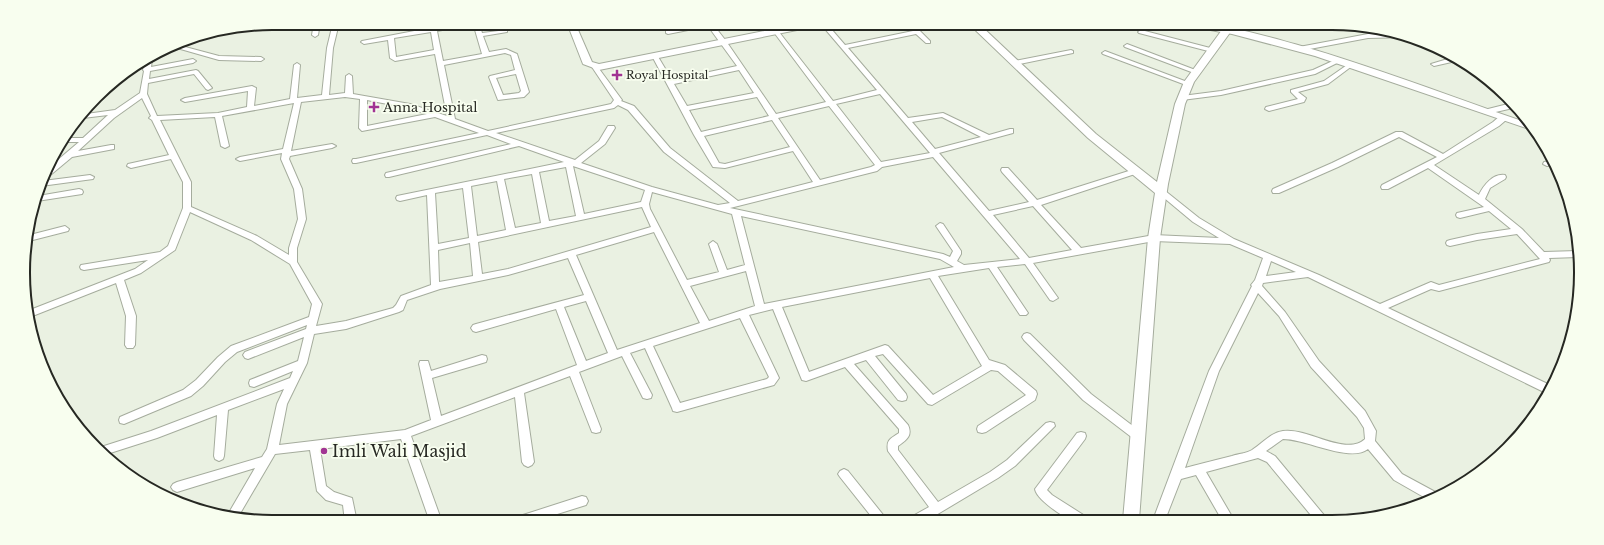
<svg xmlns="http://www.w3.org/2000/svg" width="1604" height="545" font-family="'Libre Baskerville',serif">
  <rect width="100%" height="100%" fill="#eaf1e2"/>
  <g fill="none" stroke-linecap="round" stroke-linejoin="round">
    <g stroke="#a5ac9d" stroke-width="2">
      <path id="minor" d="M314,23H320L318,35L315,37L312,35Z
        M333,23H339L333,48L329,95L345,93L346,76L349,74L352,76L353,94L410,104L447,116L435,54L395,61L390,58L388,40L364,44L361,42L362,41L430,28L429,23H435L436,27L458,23H471L468,25L437,31L443,61L482,54L473,23H479L482,33L507,30V32L483,36L489,52L506,49L517,54L529,92L524,97L498,100L489,77L490,76L515,70L511,55L505,53L444,65L455,119L488,131L611,104L614,100L592,67L593,66H597L622,100L621,101L634,106L670,148L738,201L813,182L793,151L725,168L713,167L694,135L652,56L655,54L657,55L672,80L737,66L708,26L668,34L666,33V31L705,23H712L726,41L776,114L826,102L767,23H773L779,30V32L833,101L877,90L820,23H826L845,45L913,31L905,23H912L930,41V43H926L916,34L848,48L908,118L943,113L989,135L1010,129H1013V133L939,153L989,211L1029,202L1002,172L1001,170L1002,168H1008L1037,200L1135,169H1138L1139,171L1138,173L1041,205L1081,248L1154,235L1219,238L1193,222L1157,192L1158,190H1164L1199,218L1234,239L1319,275L1380,304L1431,282L1439,285L1540,259L1517,234L1477,240L1450,246L1447,245L1446,243L1447,241L1450,240L1477,234L1511,229L1489,211L1460,218L1457,217L1456,215L1457,213L1484,207L1428,168L1388,189H1382L1381,187L1382,185L1437,157L1399,137L1338,167L1279,193H1273L1272,191L1273,189L1332,163L1396,132H1402L1443,154L1493,122L1500,116H1506V120L1499,126L1434,165L1479,195C1483,186 1493,173 1505,175L1506,177L1505,179L1490,188L1485,199L1522,229L1544,252L1578,251V257L1549,258L1550,260L1549,262L1439,291L1431,289L1388,308L1552,386L1549,394L1546,393L1308,277L1263,283L1262,286L1285,312L1319,361L1365,411L1376,431L1375,441L1402,474L1439,494L1440,497L1429,500L1394,480L1368,449C1350,463 1306,439 1283,439L1266,451L1275,456L1328,520H1315L1267,462L1258,458L1206,472L1234,520H1222L1196,475L1181,479L1165,520H1153L1209,371L1252,286L1251,285L1255,280L1263,258L1230,244L1154,241L1033,263L1058,298L1053,301L1050,300L1025,264L997,267L1028,313L1026,315H1020L989,268L938,276L989,360L1005,365L1036,391L1037,394L1035,400L986,432L982,433L978,432L977,429L978,426L1026,395L998,371L991,370L932,405L928,404L883,354L875,356L906,394L907,397L906,400L902,401L898,400L866,360L854,364L908,425C913,436 906,440 898,446V450L938,502L990,472L1007,460L1046,423L1050,422L1054,423L1055,426L1015,466L998,478L926,521H909L911,517L929,507L888,451C886,440 890,439 899,433V429L845,367L806,381L802,380L773,309L749,315L779,378L774,385L677,412L673,411L672,408L645,348L630,353L652,395L651,398L647,399L643,398L622,356L579,372L601,429L600,432L596,433L592,432L570,376L524,393L534,462L532,465L528,467L524,465L522,462L515,397L411,436L442,522H430L401,439L320,449L326,486L334,492L352,498L357,522H345L343,505L326,500L317,491L310,450L275,454L238,517L227,516L255,468L177,492L173,490L171,487L173,484L177,482L262,457L267,449L277,404L284,389L228,410L224,456L223,459L219,461L215,459L214,456L217,415L157,438L107,454L101,447L151,431L290,378L293,371L254,387L250,386L249,383L250,380L298,361L304,337L248,359L245,358L243,355L245,352L306,329L307,325L237,352L225,362L203,386L191,396L124,424L120,423L119,420L120,417L183,390L196,380L218,357L231,346L309,317L312,304L290,264L251,240L190,212L175,250L141,273L124,280L136,316L135,345L133,348H127L125,345L126,316L116,283L30,317V310L135,269L148,260L84,270L81,269L80,267L81,265L160,252L168,246L183,208V182L171,159L131,168L127,166L128,164L169,155L152,120L149,118L151,116L142,98L114,118L78,151L111,145H114V149L72,157L48,177H44L46,170L79,142H64L67,138H83L108,115L83,118L86,114L115,110L140,93L144,71L143,70L145,62L151,58L152,60L151,67L193,59L196,61L193,63L150,71L149,79L196,70L198,71L212,88L208,90L206,89L194,74L148,83L147,94L157,116L218,113L247,107L248,91L185,102L181,100L185,98L252,86L256,88L254,106L290,99L294,65L297,63L300,65L297,98L322,95L327,48ZM431,32L434,50L396,57L394,38ZM739,70L754,93L687,106L674,84ZM516,74L521,91L519,93L503,95L496,78ZM880,94L930,153L881,162L836,104ZM345,97L360,99L359,128L362,131L435,117L479,133L356,159H353L352,161L353,163H356L487,135L511,144L386,173L385,175L386,177H389L519,146L564,162L397,196L396,198L397,200L400,201L427,195L431,285L401,296L396,305L393,308L346,321L316,326L322,304L297,262V248L306,219L302,189L289,159L290,156L332,148L336,146L332,144L291,151L301,102ZM757,97L769,116L701,132L689,110ZM367,100L408,108L427,114L367,126ZM294,103L283,149L240,157L236,159L240,161L282,153L281,159L294,189L298,219L289,248V255L257,236L191,207V182L160,120L215,117L221,146L225,148L229,146L222,116ZM618,105L628,110L664,152L730,203L718,205L652,187L581,163L605,144L615,128L614,126H608L599,141L575,160L496,133L614,108ZM829,106L875,165L871,167L820,180L778,118ZM942,117L981,137L935,149L912,122ZM772,120L790,147L725,164L719,163L704,136ZM933,157L1020,259L964,265L957,261L961,254V251L943,224L940,223L936,226L953,251L950,257L943,254L730,208L877,171L882,167ZM573,166L645,190L641,202L584,214ZM566,167L576,216L549,221L539,172ZM532,174L541,223L515,228L504,179ZM497,181L506,230L477,236L471,186ZM463,188L469,238L438,244L435,193ZM652,192L732,214L745,265L727,270L717,244L713,241L709,244L719,272L687,280L650,209L649,204ZM1033,206L1072,250L1029,258L993,215ZM642,207L651,227L508,269L482,274L478,242ZM741,216L940,259L954,267L764,304ZM654,232L700,323L617,350L576,255ZM470,243L473,276L439,282L438,250ZM568,258L584,295L476,324L473,325L471,328L473,331L476,332L556,309L577,365L441,416L432,378L486,362L487,359L486,356L482,355L431,371L428,361H420L419,364L431,420L405,430L279,445L287,404L307,363L314,334L346,329L399,312L403,310L407,300L440,289L508,275ZM1271,261L1296,272L1266,276ZM746,271L755,306L709,321L690,286ZM930,278L982,366L933,395L888,346L885,345L809,372L782,307ZM1258,293L1279,316L1311,367L1357,417L1364,428L1365,439C1346,457 1307,427 1283,431C1270,433 1263,443 1252,450C1247,453 1238,454 1232,456C1216,460 1200,464 1185,468L1219,371ZM586,301L608,353L586,361L564,307ZM740,318L769,377L767,379L680,403L653,346Z
        M1141,30L1214,49L1215,50L1212,52L1139,33L1138,32Z
        M1368,34H1401L1408,37L1368,38L1299,51L1296,49L1299,47Z
        M174,44L219,56L261,57L264,59L261,61L219,60L170,46Z
        M1127,44L1198,71L1199,72L1196,74L1194,73L1125,47L1124,46Z
        M1071,50L1073,51V53L1015,65L1012,63L1015,61Z
        M1105,51L1190,83L1191,84L1188,86L1186,85L1103,54L1102,53Z
        M1451,58L1456,61L1434,66L1431,64Z
        M1337,59L1339,60V62L1315,74L1221,95L1182,100L1178,98L1182,96L1221,91L1313,70Z
        M1350,63L1353,65L1352,66L1328,84L1298,92L1306,98L1304,102L1269,111L1265,109L1266,107L1298,99L1291,92V90L1324,81Z
        M1508,104L1513,108L1487,114L1483,112L1484,110Z
        M1552,161L1553,165L1547,166L1543,164L1544,162Z
        M90,175L94,177L93,179L41,186L43,181Z
        M79,189L82,190L83,192L82,194L37,201L38,196Z
        M65,226L69,229L68,231L25,242L26,236Z
        M1027,333L1030,334L1091,394L1142,433L1143,436L1142,439L1138,440L1134,439L1083,400L1024,340L1022,337L1024,334Z
        M1081,432L1085,433L1086,436L1085,439L1047,490L1052,495L1085,516L1087,520C1083,521 1075,522 1071,520C1062,516 1036,499 1035,489L1077,433Z
        M844,469L848,471L888,521H875L840,477L838,474L840,471Z
        M582,496L586,497L588,501L586,505L535,521L516,522L518,518L523,515Z"/>
    </g>
    <g stroke="#a5ac9d" stroke-width="2">
      <path id="tertiary" d="M567,23H575L592,62L599,64L804,23H821L817,26L599,70L583,64Z
        M1185,23C1223,23 1261,35 1298,45C1375,67 1449,96 1525,122L1532,130L1315,56L1232,34L1189,26Z"/>
    </g>
    <g stroke="#a5ac9d" stroke-width="2">
      <path id="secondary" d="M968,23H978L1096,134L1157,182L1175,104L1184,82L1227,23H1237L1194,82L1185,104L1168,184L1160,238L1139,520H1123L1148,238L1155,193L1088,138Z"/>
    </g>
    <use href="#minor" fill="#fff" fill-rule="evenodd"/>
    <use href="#tertiary" fill="#fff" fill-rule="evenodd"/>
    <use href="#secondary" fill="#fff" fill-rule="evenodd"/>
  </g>
  <g fill="#a13493" stroke="#f8feef" stroke-width="1.5">
    <path d="M615 69h4v4h4v4h-4v4h-4v-4h-4v-4h4z"/>
    <path d="M372 101h4v4h4v4h-4v4h-4v-4h-4v-4h4z"/>
    <circle cx="324" cy="451" r="4"/>
  </g>
  <g text-anchor="middle" dominant-baseline="central" stroke-width="3.5" stroke-linejoin="round" paint-order="stroke">
    <g font-size="11" fill="#262822" stroke="#f8feef" text-anchor="start">
      <text x="626" y="75">Royal Hospital</text>
    </g>
    <g font-size="13" fill="#262822" stroke="#f8feef" text-anchor="start">
      <text x="383" y="107">Anna Hospital</text>
    </g>
    <g font-size="16" fill="#262822" stroke="#f8feef" text-anchor="start">
      <text x="332" y="451">Imli Wali Masjid</text>
    </g>
  </g>
  <path d="M0 0H1604V545H0ZM272 30H1332A242 242 0 0 1 1574 272V273A242 242 0 0 1 1332 515H272A242 242 0 0 1 30 273V272A242 242 0 0 1 272 30Z" fill="#f8feef" fill-rule="evenodd"/>
  <path fill="none" stroke="#262822" stroke-width="2" d="M272 30H1332A242 242 0 0 1 1574 272V273A242 242 0 0 1 1332 515H272A242 242 0 0 1 30 273V272A242 242 0 0 1 272 30Z"/>
</svg>
